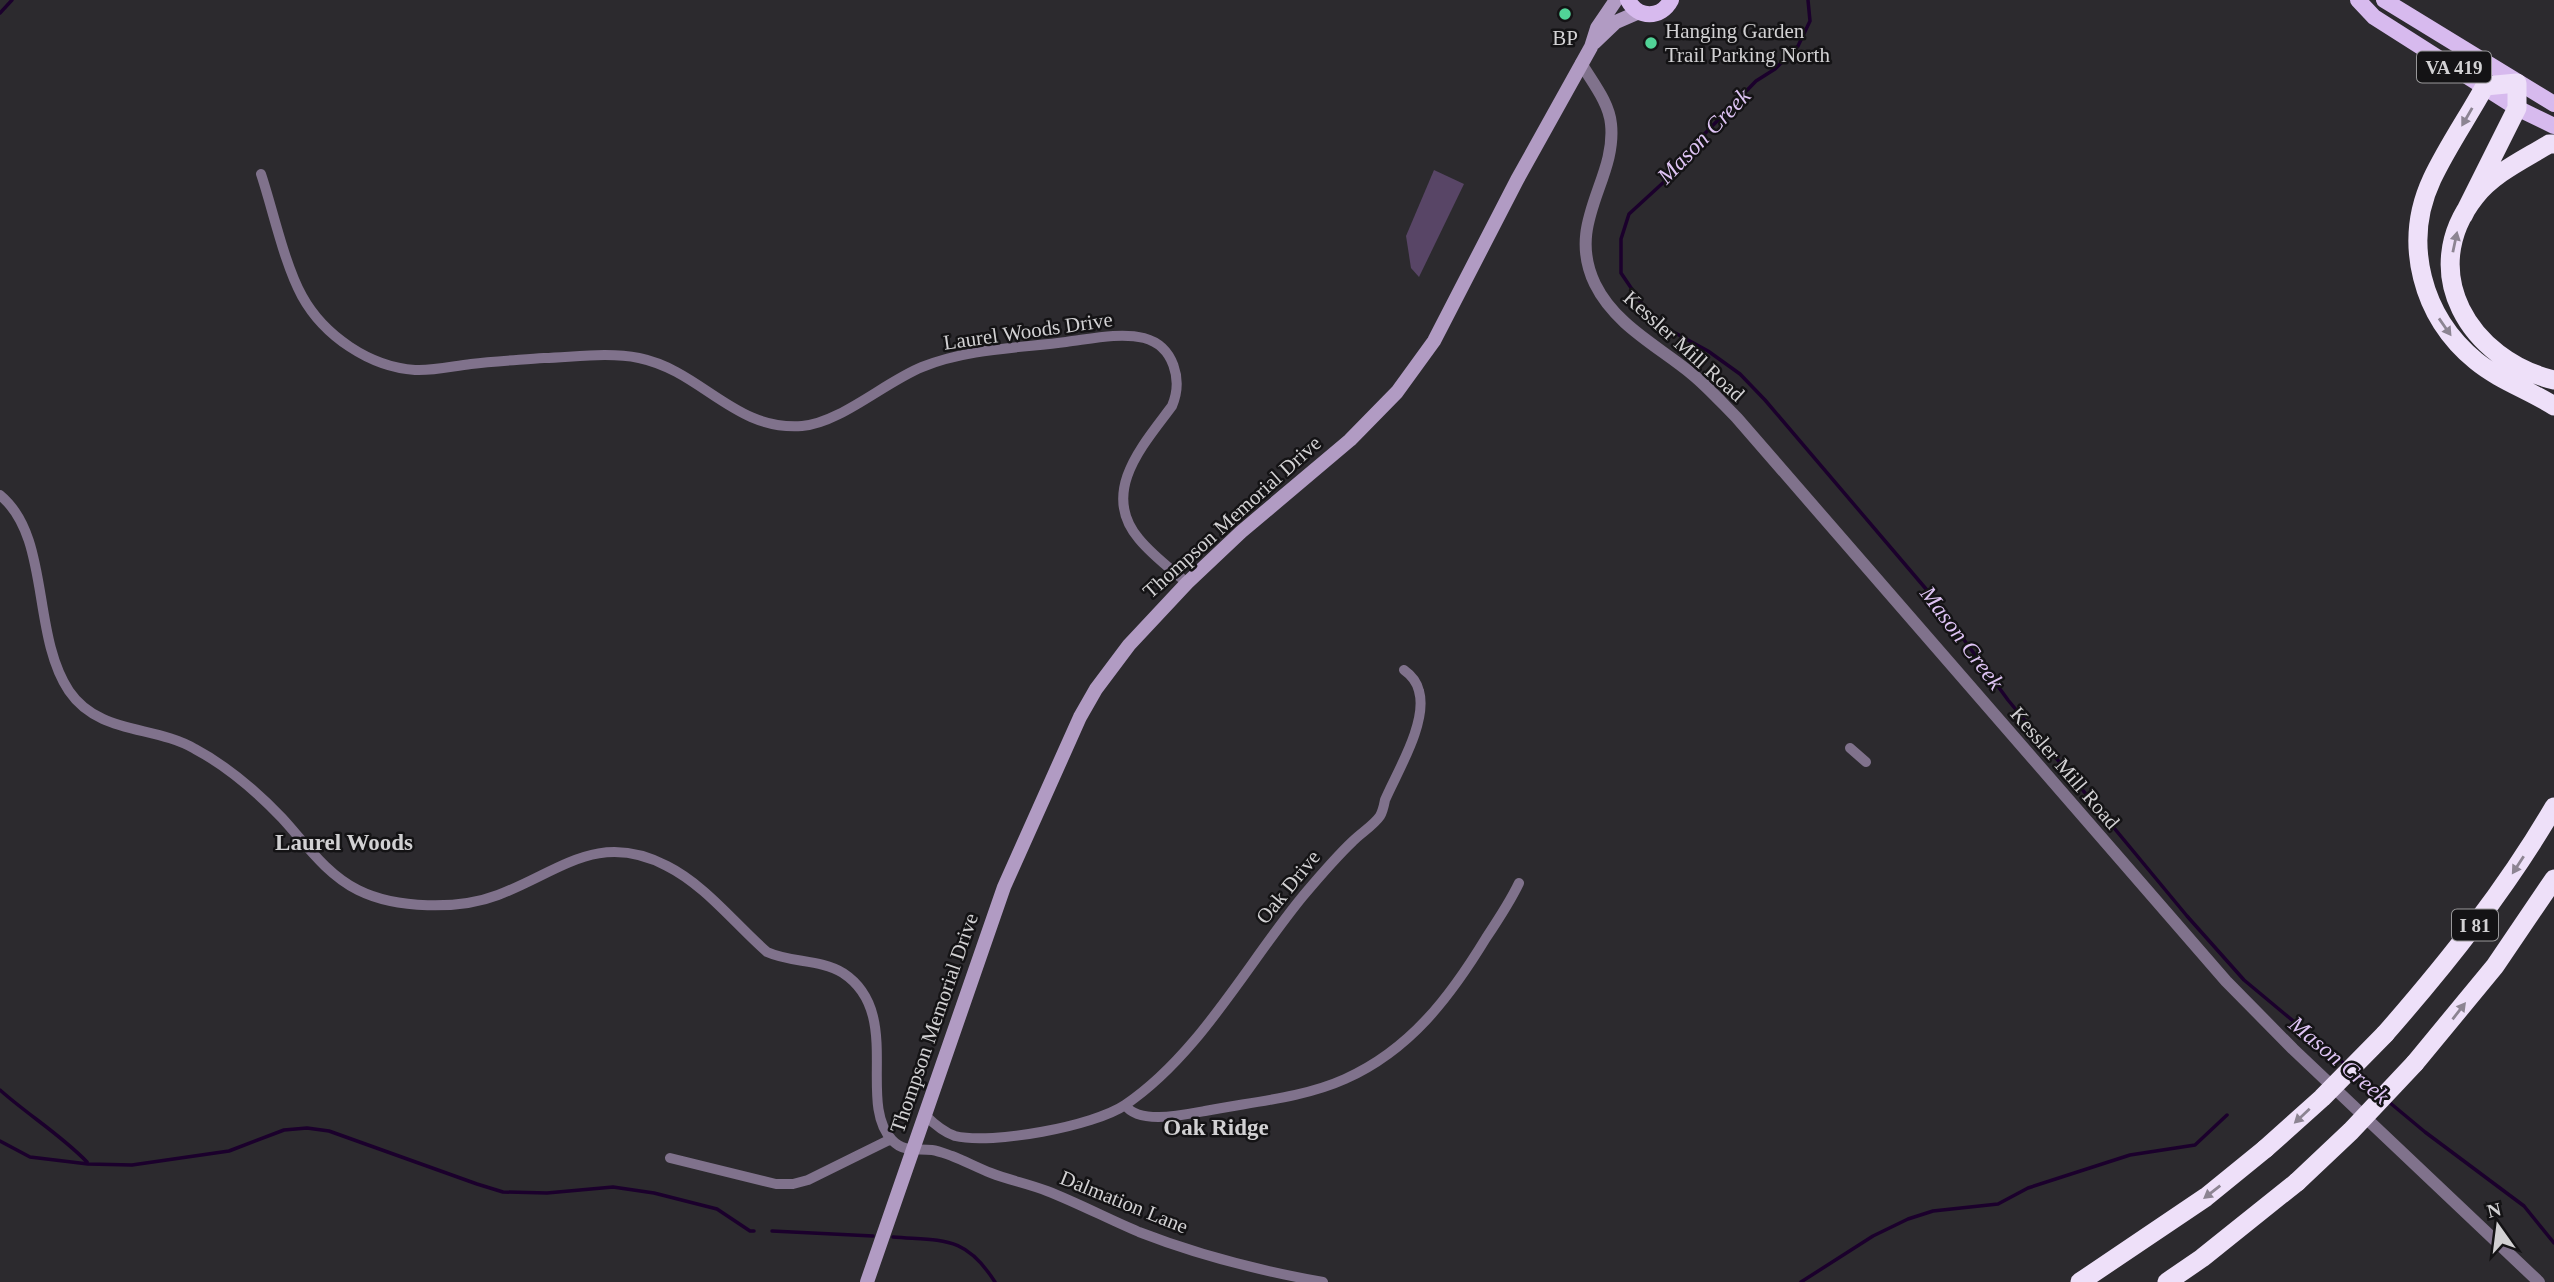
<svg xmlns="http://www.w3.org/2000/svg" width="2554" height="1282" font-family="Georgia,serif">
  <rect width="100%" height="100%" fill="#2c2a2e"/>
  <path fill="#584566" d="M1434,170L1464,184L1419,277L1411,268L1406,236Z"/>
  <g fill="none" stroke-linecap="round" stroke-linejoin="round">
    <path stroke="#1b002c" stroke-width="3.5" d="M1808,0L1810,21L1798,46L1775,69L1756,81L1686,153L1665,181L1629,214L1621,239V273L1642,304L1668,329L1708,351L1740,374L1765,400L1932,596L2008,700L2187,916L2244,980L2346,1065
      M0,13L12,0
      M2355,1072L2378,1092
      M0,1090C28,1115 61,1135 87,1162
      M2389,1102L2425,1132L2524,1206L2554,1243
      M0,1141L30,1157L88,1164L132,1165L229,1151L284,1130L307,1128L329,1131L477,1184L503,1192L547,1193L613,1187L654,1193L717,1209L750,1231H754
      M772,1231L873,1236
      M893,1237C943,1241 965,1235 995,1282
      M1801,1282L1873,1236L1908,1219L1933,1211L1998,1204L2028,1188L2130,1155L2195,1145L2227,1115"/>
    <path stroke="#80728c" stroke-width="10" d="M261,174C273,210 284,263 302,296C324,336 370,367 415,370C434,371 453,366 471,364C495,361 520,360 544,358C575,357 609,352 639,358C702,371 734,431 802,426C840,423 885,382 922,367C966,349 1019,348 1066,342C1090,339 1120,332 1144,338C1174,346 1183,380 1172,406C1144,444 1099,492 1139,539C1153,556 1171,569 1187,583
      M0,495C51,537 31,634 69,691C99,735 154,725 195,749C227,766 257,792 282,818C305,843 326,874 358,890C396,909 459,910 498,895C559,872 598,830 667,866C705,885 735,924 767,952C791,963 820,959 843,973C904,1013 856,1102 892,1140C904,1153 917,1148 932,1150C939,1151 946,1154 952,1156C965,1161 978,1168 991,1173C1009,1180 1029,1184 1047,1191C1078,1203 1108,1219 1139,1232C1198,1255 1261,1271 1323,1282
      M1850,748L1866,762
      M1125,1105C1139,1125 1183,1115 1205,1111C1251,1102 1303,1098 1345,1079C1410,1050 1450,997 1486,938C1498,920 1510,902 1519,883
      M925,1115C934,1124 943,1132 955,1136C992,1145 1094,1126 1125,1105C1199,1055 1247,964 1303,896C1319,877 1335,858 1353,841C1361,833 1374,825 1380,816C1383,811 1384,805 1385,800C1397,772 1428,722 1419,691C1417,682 1411,675 1404,670
      M670,1158L776,1184H793L808,1180L891,1139"/>
    <path stroke="#80728c" stroke-width="12" d="M1581,63C1592,82 1609,102 1611,124C1617,180 1565,222 1595,284C1615,325 1658,346 1692,374C1708,387 1722,403 1737,418L2226,981L2293,1049L2539,1282"/>
    <path stroke="#b19bc3" stroke-width="14" d="M1594,43L1616,22L1639,12
      M867,1282L1004,887L1080,717L1096,689L1129,645L1187,583L1241,532L1350,440L1397,392L1434,341L1517,180L1591,47L1597,28L1616,0"/>
    <path stroke="#d7baee" stroke-width="16" d="M1628,0C1638,19 1661,19 1671,0
      M2358,0L2374,17L2517,108L2554,126
      M2384,0L2554,104"/>
    <path stroke="#eee0f9" stroke-width="19" d="M2554,144H2549C2523,160 2494,173 2475,197C2416,272 2470,360 2554,380
      M2463,216L2517,108V83L2485,86C2468,117 2447,147 2432,179C2402,243 2422,317 2476,361C2499,380 2529,390 2554,406
      M2385,1034C2448,962 2506,889 2554,807
      M2415,1063L2495,966L2554,879
      M2080,1282L2206,1197L2265,1149
      M2167,1282L2202,1258L2297,1182"/>
    <path stroke="#eee0f9" stroke-width="19" d="M2265,1149L2322,1098L2385,1034
      M2297,1182L2351,1131L2415,1063"/>
  </g>
  <defs><path id="oneway-solid" d="M-6-.8H1V-3.2L6.5 0L1 3.2V.8H-6Z" transform="scale(1.75)"/></defs>
  <g fill="#8c8492">
    <use href="#oneway-solid" transform="translate(2467 117) rotate(120)"/>
    <use href="#oneway-solid" transform="translate(2455 242) rotate(-78)"/>
    <use href="#oneway-solid" transform="translate(2445 327) rotate(55)"/>
    <use href="#oneway-solid" transform="translate(2518 865) rotate(123)"/>
    <use href="#oneway-solid" transform="translate(2459 1011) rotate(-52)"/>
    <use href="#oneway-solid" transform="translate(2302 1116) rotate(137)"/>
    <use href="#oneway-solid" transform="translate(2212 1192) rotate(142)"/>
  </g>
  <g fill="#51d397" stroke="#141315" stroke-width="2.5">
    <circle cx="1565" cy="14" r="7"/>
    <circle cx="1651" cy="43" r="7"/>
  </g>
  <g text-anchor="middle" dominant-baseline="central" stroke-width="5" stroke-linejoin="round" paint-order="stroke">
    <g fill="#141315" stroke="#99989a" stroke-width="2">
      <rect x="2417" y="51.5" width="74" height="31" rx="5"/>
      <rect x="2452" y="909.5" width="46" height="31" rx="5"/>
    </g>
    <g font-size="19" font-weight="bold" fill="#d2d1d3">
      <text x="2454" y="67">VA 419</text>
      <text x="2475" y="925">I 81</text>
    </g>
    <g font-size="21" fill="#d2d1d3" stroke="#141315" text-anchor="start">
      <text x="1665" y="31">Hanging Garden<tspan x="1665" dy="24">Trail Parking North</tspan></text>
      <text x="1565" y="38" text-anchor="middle">BP</text>
    </g>
    <g font-size="21" fill="#d2d1d3" stroke="#141315">
      <text transform="translate(1028 331) rotate(-8)">Laurel Woods Drive</text>
      <text transform="translate(1684 346) rotate(42)">Kessler Mill Road</text>
      <text transform="translate(1232 517) rotate(-42)">Thompson Memorial Drive</text>
      <text transform="translate(2065 768) rotate(49)">Kessler Mill Road</text>
      <text transform="translate(1288 887) rotate(-51)">Oak Drive</text>
      <text transform="translate(934 1023) rotate(-71)">Thompson Memorial Drive</text>
      <text transform="translate(1124 1202) rotate(22)">Dalmation Lane</text>
    </g>
    <g font-size="23" font-style="italic" fill="#dfc4f5" stroke="#141315">
      <text transform="translate(1704 136) rotate(-46)">Mason Creek</text>
      <text transform="translate(1962 638) rotate(53)">Mason Creek</text>
      <text transform="translate(2339 1060) rotate(40)">Mason Creek</text>
    </g>
    <g font-size="23" font-weight="bold" fill="#d2d1d3" stroke="#141315">
      <text x="344" y="842">Laurel Woods</text>
      <text x="1216" y="1127">Oak Ridge</text>
    </g>
  </g>
  <g transform="translate(2498 1226) rotate(346)" stroke="#141315" stroke-width="5" paint-order="stroke">
  <path d="M0-5L12 26L0 18L-12 26Z" fill="#d2d1d3"/>
  <text y="-10" font-size="19" font-weight="bold" text-anchor="middle" fill="#d2d1d3">N</text>
  </g>
</svg>
